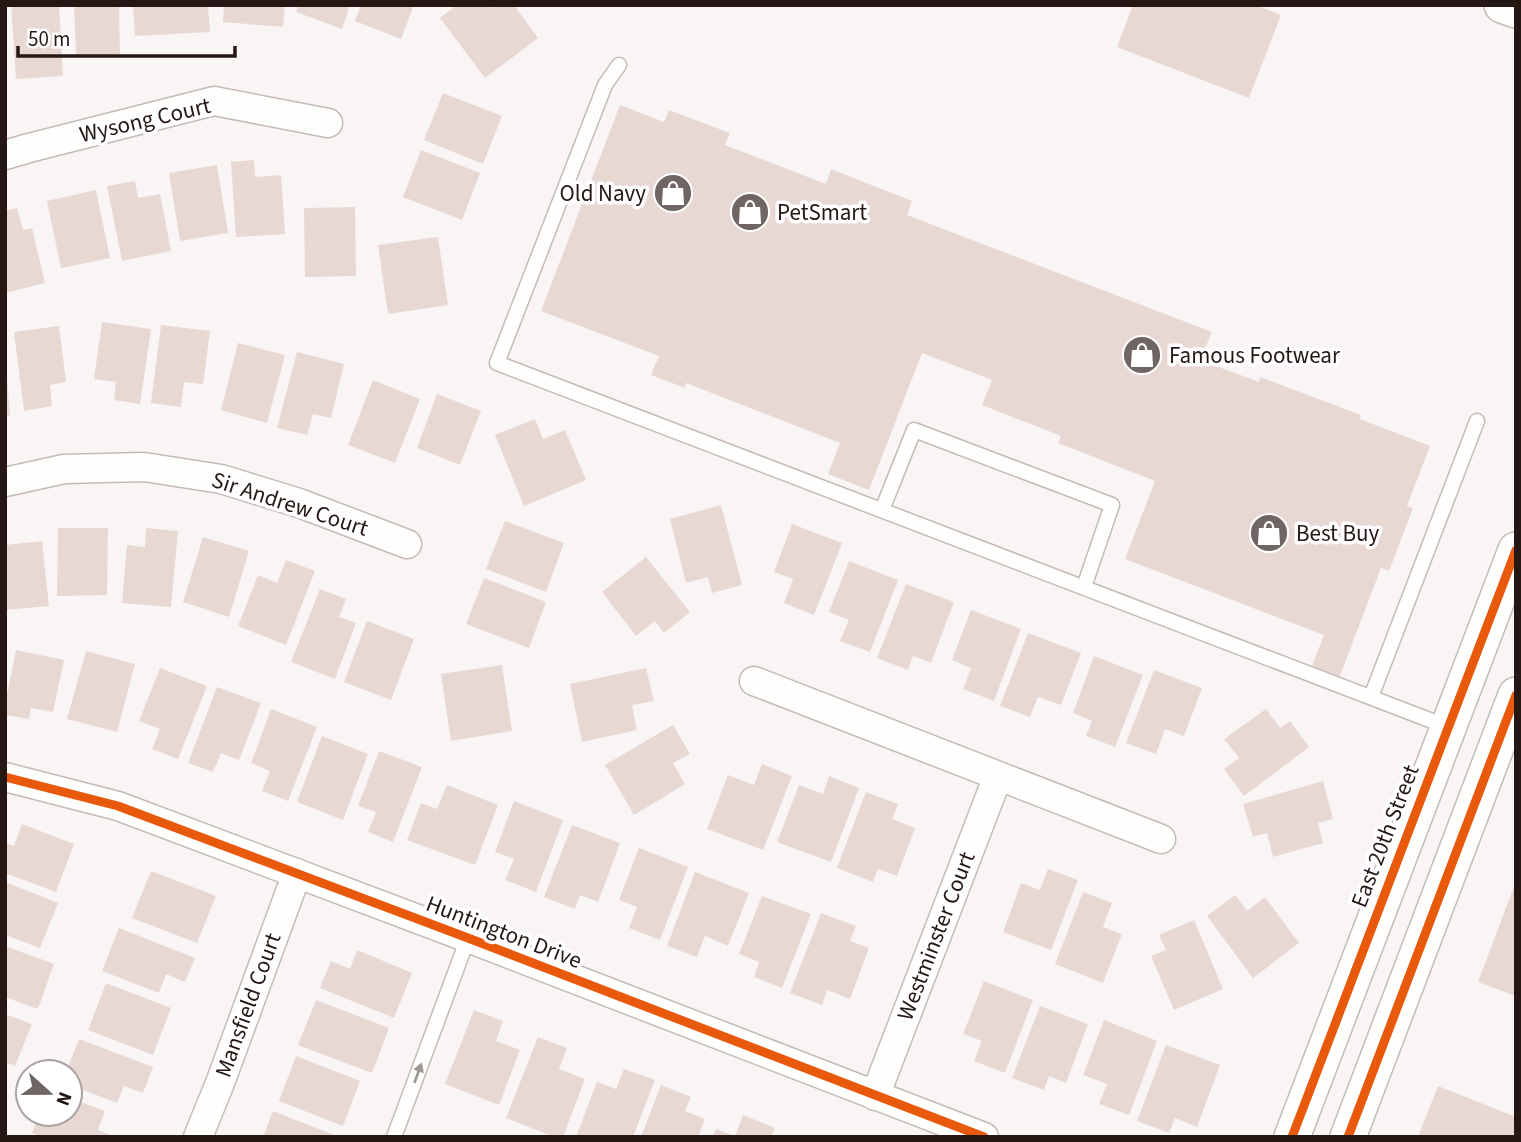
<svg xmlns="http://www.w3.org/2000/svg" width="1521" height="1142" font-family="'Source Sans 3',sans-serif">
  <rect width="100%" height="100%" fill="#f9f5f4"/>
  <path fill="#e8d8d4" d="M11,5H59L63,76L16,79Z
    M74,5H119L120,54L76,56Z
    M133,5H208L210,32L135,36Z
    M224,5H285L283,27L223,22Z
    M298,5H350L342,29L296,12Z
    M361,5H414L401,39L355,21Z
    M457,5H491L493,8L498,5H514L538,38L485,78L440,18Z
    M1133,5H1256L1281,15L1249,98L1117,47Z
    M443,93L502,116L483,164L424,140Z
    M620,105L664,122L669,110L730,133L725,145L826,184L831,169L912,201L907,215L1212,332L1200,360L1259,382L1260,377L1361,415L1360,419L1430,446L1407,506L1413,508L1389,571L1381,568L1338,681L1310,671L1324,635L1125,559L1155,481L1058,443L1061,436L982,405L992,380L922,353L869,490L828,474L840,443L686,383L685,388L651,375L659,356L541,311Z
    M421,150L480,173L462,220L403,197Z
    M254,160L255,177L281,175L285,234L236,237L231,162Z
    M217,165L228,233L180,241L169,173Z
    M135,181L138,198L160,194L171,251L122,261L107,186Z
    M96,190L110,258L61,268L47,201Z
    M355,207L356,276L305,277L304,208Z
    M17,208L23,230L32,228L45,283L5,293V211Z
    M438,237L448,305L388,314L378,245Z
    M102,322L151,329L140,404L114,400L116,382L94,379Z
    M161,325L210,331L203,384L184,382L181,407L151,403Z
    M59,326L66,382L50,385L52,406L24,411L14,332Z
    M238,343L285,355L267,423L221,410Z
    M297,352L344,364L331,418L313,414L307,435L277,428Z
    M5,379H7L10,416H5Z
    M373,380L420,399L395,463L348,445Z
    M437,394L481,411L460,465L417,448Z
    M535,419L543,439L565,430L586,480L524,506L495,435Z
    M721,505L742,585L712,593L708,577L686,583L670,519Z
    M505,521L564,543L546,592L486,569Z
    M792,524L842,543L814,615L784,603L793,579L774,572Z
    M58,528H108L107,595L57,596Z
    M146,528L178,531L171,607L122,603L127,545L145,547Z
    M203,537L249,551L229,617L183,602Z
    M42,541L49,606L5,610V545Z
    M646,557L690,612L664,633L655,621L636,636L602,592Z
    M286,560L315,571L286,645L238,626L258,575L277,583Z
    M849,561L898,580L870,652L840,641L849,620L829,612Z
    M484,578L546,602L529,648L466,624Z
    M906,584L954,602L931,663L913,656L908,670L877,658Z
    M320,589L346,599L339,617L356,623L335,679L291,662Z
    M971,610L1021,629L994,701L963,689L971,668L952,660Z
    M367,621L414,639L391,700L344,682Z
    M1028,633L1081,653L1061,705L1038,697L1030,717L1000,706Z
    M16,650L64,660L53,712L31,708L29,719L5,715V704Z
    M86,651L135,664L117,732L67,719Z
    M1094,656L1143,675L1115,747L1086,736L1092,721L1073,713Z
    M502,665L512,731L451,741L441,674Z
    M160,668L207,686L178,759L152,749L160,729L139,721Z
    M646,668L654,701L632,705L637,730L582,742L570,684Z
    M1154,670L1202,688L1184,736L1165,729L1156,754L1126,743Z
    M217,687L261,703L239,760L221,753L213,772L188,763Z
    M271,709L317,727L288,801L262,791L270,771L251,763Z
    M1266,709L1280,728L1290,721L1309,747L1244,796L1224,769L1239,758L1224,739Z
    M673,725L690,754L673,763L685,784L634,815L605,765Z
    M322,736L368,754L343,820L297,802Z
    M379,751L422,767L393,842L368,832L376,812L358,806Z
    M762,764L792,776L763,850L707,829L728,775L754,785Z
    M829,776L859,788L831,862L777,842L799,785L823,794Z
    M1323,781L1333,819L1318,823L1323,843L1273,857L1267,833L1253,837L1243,804Z
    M447,785L498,805L475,865L407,840L421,803L437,809Z
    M866,792L898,804L892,819L915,828L897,876L878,869L873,882L837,868Z
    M514,801L563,820L536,892L505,880L514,859L495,852Z
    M22,824L74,844L56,892L5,873V843L14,846Z
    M572,825L620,843L598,902L580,895L575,909L544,897Z
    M639,848L688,867L660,940L629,928L637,907L619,900Z
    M1048,869L1078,880L1051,950L1003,932L1021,883L1040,890Z
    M151,871L216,896L197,943L132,918Z
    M695,872L749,893L728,946L705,936L697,957L667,946Z
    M1516,881V996L1478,982Z
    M5,882L58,903L40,948L5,935Z
    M1083,892L1112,903L1103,927L1122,934L1103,983L1055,964Z
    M1235,895L1247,911L1265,897L1299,943L1253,978L1207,916Z
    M762,896L811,914L782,988L754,977L759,962L739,954Z
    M821,913L856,926L850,941L869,948L850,999L827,990L822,1005L790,993Z
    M1194,920L1223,989L1174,1010L1151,956L1166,950L1159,935Z
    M119,928L195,958L185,982L166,974L159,993L102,971Z
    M5,946L54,964L38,1009L5,997Z
    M357,950L412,973L394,1018L320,988L331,961L350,969Z
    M984,981L1033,1000L1005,1073L974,1061L982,1041L963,1034Z
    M106,983L171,1008L153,1055L88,1030Z
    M316,1000L389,1028L372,1073L298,1045Z
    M1040,1006L1088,1024L1066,1083L1049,1076L1044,1090L1012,1078Z
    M474,1010L503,1021L496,1041L520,1050L499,1105L445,1084Z
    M5,1014L32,1024L15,1066L5,1062Z
    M1104,1020L1157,1041L1129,1115L1099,1104L1107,1084L1083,1075Z
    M538,1037L567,1048L559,1069L585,1079L563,1137H554L506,1118Z
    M79,1039L153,1067L143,1093L124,1086L117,1103L70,1085V1072H66Z
    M1166,1045L1220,1065L1197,1127L1175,1118L1169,1133L1137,1121Z
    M296,1056L360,1081L343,1126L279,1101Z
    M624,1069L655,1080L633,1137H576L597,1082L616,1089Z
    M661,1085L691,1097L685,1111L705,1119L698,1137H641Z
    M1438,1086L1516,1117V1126L1512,1137H1418Z
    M70,1098L105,1111L98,1130L116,1137H41L32,1133L39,1114H70Z
    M273,1111L339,1137H263Z
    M743,1115L775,1128L771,1137H713L716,1129L735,1136Z"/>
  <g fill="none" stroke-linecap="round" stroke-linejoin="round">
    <g stroke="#c4bbb8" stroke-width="17">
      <path id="service" d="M619,65L605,85L497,363L1448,727
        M882,510L914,430L1112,505L1084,587
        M1371,697L1477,421
        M394,1137L468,938"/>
    </g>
    <g stroke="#c4bbb8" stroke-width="31">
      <path id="minor" d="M5,155L29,148L214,101L328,123
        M5,482L64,469L144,467L221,479L299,503L407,544
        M754,681L1161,839
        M5,777L118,806L468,938L984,1137
        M875,1096L998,776
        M198,1137L220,1083L297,873"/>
    </g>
    <g stroke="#c4bbb8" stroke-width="38">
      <path id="tertiary" d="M1502,5L1516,10
        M1292,1137L1516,550
        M1348,1137L1516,695"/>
    </g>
    <use href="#service" stroke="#fefefd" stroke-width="14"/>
    <use href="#minor" stroke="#fefefd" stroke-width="28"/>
    <use href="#tertiary" stroke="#fefefd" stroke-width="35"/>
    <g stroke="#fff" stroke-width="13">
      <path id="cycleway" d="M5,777L118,806L468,938L984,1137
        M1292,1137L1516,550
        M1348,1137L1516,695"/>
    </g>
    <use href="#cycleway" stroke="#e8590c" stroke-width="9"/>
  </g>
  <defs><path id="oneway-solid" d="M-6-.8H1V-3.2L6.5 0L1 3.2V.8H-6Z" transform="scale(1.75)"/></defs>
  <use fill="#9c9694" href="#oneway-solid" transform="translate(418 1073) rotate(-70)"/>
  <defs>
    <g id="shop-disc" transform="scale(2.0125)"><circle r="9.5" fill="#6f6562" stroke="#fff"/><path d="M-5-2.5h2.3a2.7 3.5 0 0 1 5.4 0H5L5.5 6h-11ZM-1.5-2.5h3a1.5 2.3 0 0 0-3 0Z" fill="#fff"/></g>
  </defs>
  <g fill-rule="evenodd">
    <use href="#shop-disc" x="673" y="193"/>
    <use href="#shop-disc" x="750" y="212"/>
    <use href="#shop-disc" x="1142" y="355"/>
    <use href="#shop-disc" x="1269" y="533"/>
  </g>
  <g text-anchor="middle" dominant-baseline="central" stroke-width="7" stroke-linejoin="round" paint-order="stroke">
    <g font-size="23" fill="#251713" stroke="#fff">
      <text transform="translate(145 120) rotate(-13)">Wysong Court</text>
      <text transform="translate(290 504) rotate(18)">Sir Andrew Court</text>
      <text transform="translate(1385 836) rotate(-69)">East 20th Street</text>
      <text transform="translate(504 932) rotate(21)">Huntington Drive</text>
      <text transform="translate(936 936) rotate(-69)">Westminster Court</text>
      <text transform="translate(248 1005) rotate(-70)">Mansfield Court</text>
    </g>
    <g font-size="23" fill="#251713" stroke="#fff" text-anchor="start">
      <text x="646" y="193" text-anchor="end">Old Navy</text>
      <text x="777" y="212">PetSmart</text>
      <text x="1169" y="355">Famous Footwear</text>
      <text x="1296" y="533">Best Buy</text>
    </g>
  </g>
  <rect width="1521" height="1142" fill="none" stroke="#251713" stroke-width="14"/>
  <g transform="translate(49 1093) rotate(111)"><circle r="33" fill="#ffffff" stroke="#a8a2a1" stroke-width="2"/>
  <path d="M0-5L12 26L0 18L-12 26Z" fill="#6f6562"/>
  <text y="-10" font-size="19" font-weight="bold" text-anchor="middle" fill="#251713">N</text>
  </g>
  <path d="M18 46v10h217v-10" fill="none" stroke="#251713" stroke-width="3.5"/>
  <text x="28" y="46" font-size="21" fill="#251713" stroke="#ffffff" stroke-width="5" paint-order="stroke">50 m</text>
</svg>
